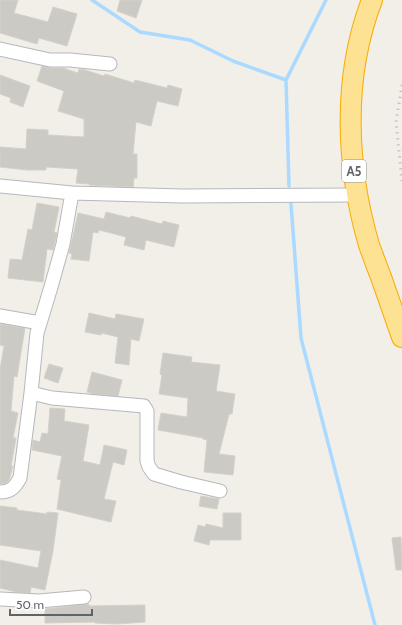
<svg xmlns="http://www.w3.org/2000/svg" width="402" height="625" font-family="Cabin,sans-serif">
  <rect width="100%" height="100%" fill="#f1efe8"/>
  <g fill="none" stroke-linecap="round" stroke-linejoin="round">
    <path stroke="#aadaff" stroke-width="3.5" d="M92,0L140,32L190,40L233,61L286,80
      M289,186L286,80L326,0
      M291,204L301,338L375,625"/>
  </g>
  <path fill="#cccac5" stroke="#d6d1c6" d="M0,0H18L14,13L48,22L53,7L77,14L67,46L39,38L37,44L0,33Z
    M120,0H142L136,18L117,11Z
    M42,66L50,68H63L78,73L79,69L85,70L104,76L105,74L134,83L135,80L167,88L168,85L182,89L178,106L157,101L151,126L136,122L133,154H137V178H134L133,187L89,185V184L76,183L78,169L46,167V170H27L0,167V147L26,149L27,129L48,130V135L84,137V119L58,111L64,91L37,81Z
    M0,75L30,86L23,107L10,102L11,98L0,94Z
    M37,203L59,207L54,232L57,233L55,242L53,250L47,249L43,282L8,278L10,259L22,260L28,229L32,230Z
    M106,212L130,218L131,216L162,224L163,221L179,225L174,247L146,240L144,250L124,245L126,237L99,230L98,233L93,232L89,261L71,259L72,254L69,253L73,236L78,213L104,219Z
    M89,313L115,319L116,314L144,319L139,341L131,339L129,365L115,363L118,337L102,333L101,335L85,332Z
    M0,324L25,328L17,377L14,376L11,411L18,413L13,438H16L11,466H13L9,480L6,483L1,484L0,483V369L4,346L0,345Z
    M163,353L192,357L191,362L220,365L216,391L235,394L232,414H229L219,454L235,456L233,475L204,472L207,440L203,439V438L158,430L161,413L187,417L188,398L159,394L162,375L160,374Z
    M49,364L63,368L58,383L44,378Z
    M92,372L122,380L118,396L94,394L87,392Z
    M50,408L65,409L64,421L89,425L83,461L100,465L104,445L127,450L124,465L113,462L104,499L116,501L111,522L57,509L61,480L57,479L62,456L32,450L33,440L40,442L42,433L48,434Z
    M201,496L219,499L217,509L199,506Z
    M0,506L17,508V510L47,514V512L58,513L53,551L45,590L31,587L30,593L16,592L0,588V560L38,568L41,551L0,545Z
    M223,513H241V540H210L209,545L194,541L198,525L205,527L206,524L223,528Z
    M401,537L402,570H396L392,538Z
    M87,604H89V606L145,605V622L117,624L95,623V622L45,623V609Z"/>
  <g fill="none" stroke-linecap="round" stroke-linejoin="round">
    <g stroke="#b5b8bc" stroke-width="15">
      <path id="minor" d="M0,49L50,60H70L110,64
        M0,186L72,193L182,196L357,195
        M0,316L40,323
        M31,393L52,398L144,406L147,411V461L149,467L154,474L181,482L220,491
        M0,492C11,492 15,487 20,478L31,393L37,333L51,287L63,244L72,193
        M0,599L39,601L84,597"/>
    </g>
    <g stroke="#f9ab00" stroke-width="22">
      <path id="highway" d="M372,0C342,78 346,166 369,245C373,256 377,267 381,277C388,297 395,317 402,337"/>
    </g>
    <use href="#minor" stroke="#fff" stroke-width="13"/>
    <use href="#highway" stroke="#fde293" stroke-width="20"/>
    <path stroke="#b6b7b8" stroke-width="3" stroke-dasharray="1 5" stroke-linecap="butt" d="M402,85L396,122L402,181"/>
  </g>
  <g text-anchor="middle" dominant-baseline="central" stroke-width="3.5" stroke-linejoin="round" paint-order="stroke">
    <rect fill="#fff" stroke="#8f9295" stroke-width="1" x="342" y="160" width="24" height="22" rx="3"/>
    <g font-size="13" font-weight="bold" fill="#5f6368">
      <text x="354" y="171">A5</text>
    </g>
  </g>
  <path d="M10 609v6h82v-6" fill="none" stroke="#5f6368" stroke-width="2"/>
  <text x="16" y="609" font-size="12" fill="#5f6368" stroke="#ffffff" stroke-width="3" paint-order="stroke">50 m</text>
</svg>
